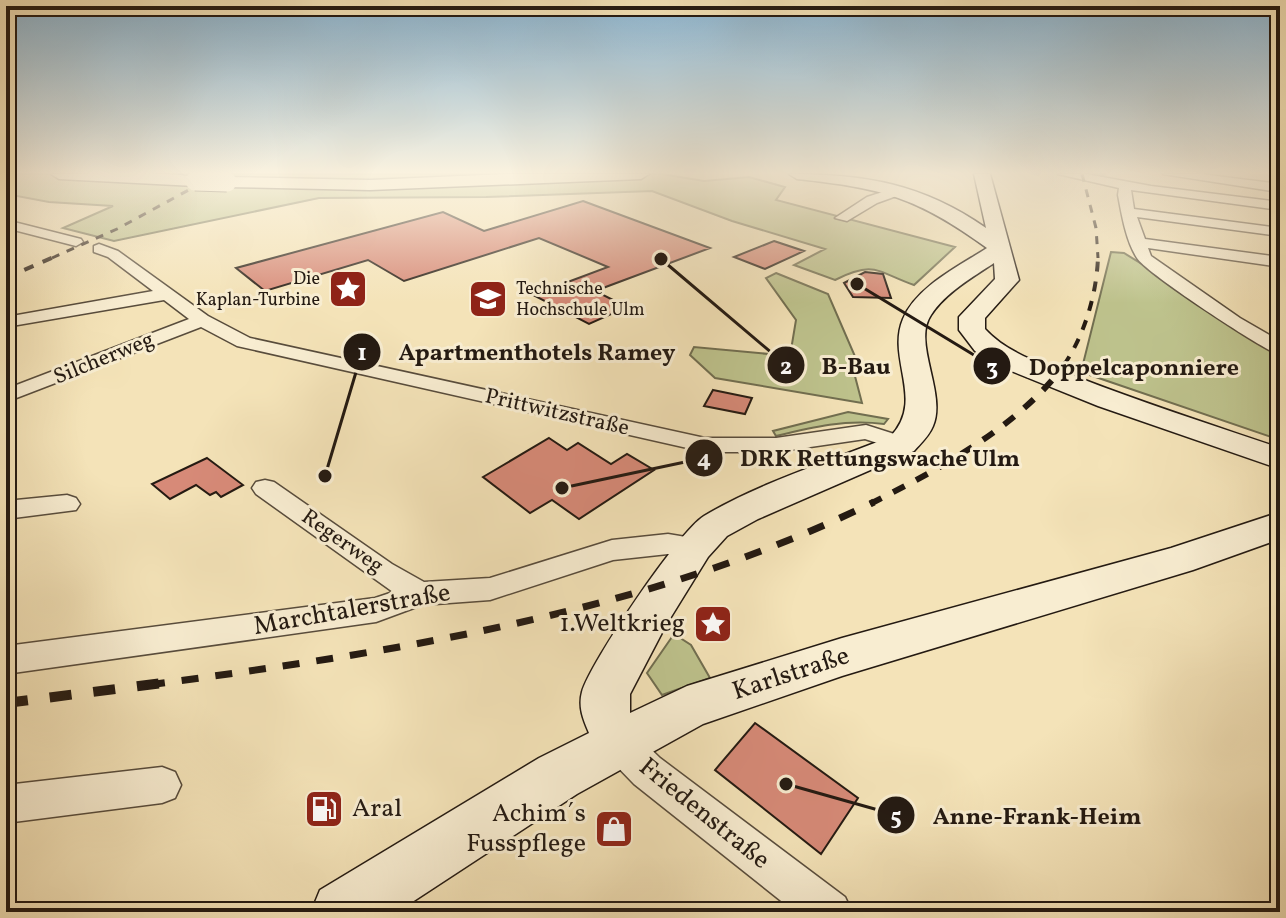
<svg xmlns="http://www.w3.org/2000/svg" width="1286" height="918" font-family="Vollkorn,serif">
  <rect width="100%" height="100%" fill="#f4e3b8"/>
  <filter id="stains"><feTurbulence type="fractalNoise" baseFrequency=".0025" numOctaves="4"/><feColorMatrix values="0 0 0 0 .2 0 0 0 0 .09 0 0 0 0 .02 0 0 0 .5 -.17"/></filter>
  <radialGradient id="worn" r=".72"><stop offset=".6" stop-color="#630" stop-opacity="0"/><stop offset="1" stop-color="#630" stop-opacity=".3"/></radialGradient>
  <path fill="#bec38d" stroke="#716e50" stroke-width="2" d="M6,174H662L704,181L749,177L785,187L776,200L955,247L914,285C877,272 875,260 835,280L794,265L825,249L732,221L652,191L486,197L319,198L114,241L63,228L113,206L49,202L6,194Z
    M1111,252L1124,253L1280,349V440L1081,372Z
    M776,273L828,294L857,361H851L862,403L715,378L690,355L694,347L790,356L796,320L766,278Z
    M848,412L888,419L884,424C846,419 813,427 776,436L773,431Z
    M674,634L691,645L710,678L662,695L647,673Z"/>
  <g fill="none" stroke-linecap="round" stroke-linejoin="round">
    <path stroke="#6e7b76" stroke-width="4" d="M1093,174H1104"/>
  </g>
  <path fill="#d78a78" stroke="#241a12" stroke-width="2" d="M583,201L710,248L595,291L627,307L589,324L533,295L608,267L539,238L404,281L368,260L265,291L236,268L443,212L484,231Z
    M774,241L804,251L765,269L734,257Z
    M865,272L883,274L891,298L853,297L844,283Z
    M713,390L752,398L745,414L704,406Z
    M549,438L567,450L578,443L611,464L627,454L654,470L579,519L552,500L530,513L483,477Z
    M207,458L243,485L221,497L216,492L210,495L196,485L170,499L152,484Z
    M755,723L858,798L821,854L715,770Z"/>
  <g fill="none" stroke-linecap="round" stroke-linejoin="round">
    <g stroke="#584c3c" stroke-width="3">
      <path id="minor" d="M1058,174H1086L1151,186L1280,202V210L1131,190L1134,209L1280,228V236L1137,217L1145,239L1280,257V267L1148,248L1151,256L1240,318L1280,341V355C1263,350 1145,272 1137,258C1126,241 1122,216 1118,195L1119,188Z
        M1163,174H1201L1272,183L1278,187L1272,191Z
        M898,187L904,191L902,194L877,203L847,221L835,218L867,197Z
        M6,220L81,239L83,242L76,246L6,228Z
        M99,244L118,251L208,316L250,338L705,438H776L866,425L910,439L914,444L910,449L902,451L865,439L776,452H705L237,346L201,327L6,402V389L189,319L164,300L6,327V317L153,291L108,257L94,252V246Z
        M265,480L274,482L392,564L424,582L490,578L612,540L668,534L704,540L708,547L704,554L694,557L668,554L613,560L490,600L422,605L376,622L6,674V646L375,598L393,592L256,494L252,488L256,482Z
        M67,495L76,498L80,504L76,510L6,519V501Z
        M618,725L631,730L660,758L845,897L852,912H795L634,784L605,754L600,742L605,730Z
        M162,767L175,772L181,785L175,798L162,803L6,823V785Z"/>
    </g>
    <g stroke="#241a12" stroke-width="3">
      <path id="secondary" d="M51,174C76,174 191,169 204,181L195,186L59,179Z
        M505,174H649L641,179L370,190L227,187L218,182L227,177L370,180Z
        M789,174C865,174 923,184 986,228L974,174H990L1019,280L985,318V329C1009,355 1044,364 1077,377C1143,403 1212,425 1280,448V469L1098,406L994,364L975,351L959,330V317L995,279L994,263C973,277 945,293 931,315C912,343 947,393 933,426C929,436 921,443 914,451L758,519L727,536L708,557L666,625L630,694V713L687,686L842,638L1171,548L1280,512V539L1193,570L842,676L703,724L577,794L397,912H311L320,890L539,758L589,733C583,719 578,707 582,692C590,663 679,531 704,516C759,483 830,461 890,437C926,401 886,359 903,319C916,287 959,266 987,248C917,197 882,188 797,179Z"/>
    </g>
    <use href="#minor" fill="#f8edd1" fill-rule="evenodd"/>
    <use href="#secondary" fill="#f8edd1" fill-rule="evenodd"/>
    <path stroke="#241a12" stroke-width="3" stroke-dasharray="8 8" stroke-linecap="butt" d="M1082,174L1096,228L1098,258
      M52,258L117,229L218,174"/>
    <path stroke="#241a12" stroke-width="4" stroke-dasharray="10 10" stroke-linecap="butt" d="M6,278L56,256
      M1064,365C1085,334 1097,293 1098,256"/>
    <path stroke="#241a12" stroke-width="6" stroke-dasharray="13 13" stroke-linecap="butt" d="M870,504C939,469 1019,427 1066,363"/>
    <path stroke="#241a12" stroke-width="7" stroke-dasharray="17 17" stroke-linecap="butt" d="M148,685C395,652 648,613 874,502"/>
    <path stroke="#241a12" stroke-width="10" stroke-dasharray="22 22" stroke-linecap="butt" d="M6,703L163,683"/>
    <g stroke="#241a12" stroke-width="21" stroke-linecap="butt">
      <path id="secondary-bridge" d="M195,181L227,182"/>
    </g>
    <use href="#secondary-bridge" stroke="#f8edd1" stroke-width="19"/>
  </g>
  <linearGradient id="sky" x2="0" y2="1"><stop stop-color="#8bb7d5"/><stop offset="0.57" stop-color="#faf2df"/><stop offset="1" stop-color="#faf2df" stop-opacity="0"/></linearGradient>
  <rect width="1286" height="303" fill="url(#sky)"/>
  <defs>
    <g id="sight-square" transform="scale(2)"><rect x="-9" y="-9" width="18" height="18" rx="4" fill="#8f2418" stroke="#f8edd1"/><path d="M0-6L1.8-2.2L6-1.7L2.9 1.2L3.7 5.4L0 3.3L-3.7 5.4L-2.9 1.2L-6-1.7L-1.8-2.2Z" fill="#fff"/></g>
    <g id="university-square" transform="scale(2)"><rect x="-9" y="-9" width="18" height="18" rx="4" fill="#8f2418" stroke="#f8edd1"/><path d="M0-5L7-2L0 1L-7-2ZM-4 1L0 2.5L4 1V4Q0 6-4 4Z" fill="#fff"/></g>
    <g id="fuel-square" transform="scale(2)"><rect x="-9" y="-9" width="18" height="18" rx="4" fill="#8f2418" stroke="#f8edd1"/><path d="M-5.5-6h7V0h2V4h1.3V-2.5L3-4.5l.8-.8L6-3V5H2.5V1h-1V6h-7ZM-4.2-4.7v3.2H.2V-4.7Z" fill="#fff"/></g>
    <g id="shop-square" transform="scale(2)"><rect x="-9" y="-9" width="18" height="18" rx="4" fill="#8f2418" stroke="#f8edd1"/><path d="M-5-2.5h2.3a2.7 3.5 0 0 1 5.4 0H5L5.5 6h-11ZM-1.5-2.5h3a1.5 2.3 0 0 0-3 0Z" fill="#fff"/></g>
  </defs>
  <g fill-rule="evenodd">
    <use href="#sight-square" x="348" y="289"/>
    <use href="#university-square" x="488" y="299"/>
    <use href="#sight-square" x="713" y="624"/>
    <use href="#fuel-square" x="324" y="809"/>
    <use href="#shop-square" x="614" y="829"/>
  </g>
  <g text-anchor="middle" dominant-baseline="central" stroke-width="6" stroke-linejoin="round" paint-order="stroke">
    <g font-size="18" fill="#241a12" stroke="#f8edd1" text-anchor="end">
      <text x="320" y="279">Die<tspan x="320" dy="21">Kaplan-Turbine</tspan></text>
      <text x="516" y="289" text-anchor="start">Technische<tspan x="516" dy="21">Hochschule Ulm</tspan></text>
    </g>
    <g font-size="22" fill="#241a12" stroke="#f8edd1">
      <text transform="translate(104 359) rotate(-22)">Silcherweg</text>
      <text transform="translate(557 413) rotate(13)">Prittwitzstraße</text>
      <text transform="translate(342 542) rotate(35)">Regerweg</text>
    </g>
    <g font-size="26" fill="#241a12" stroke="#f8edd1">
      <text transform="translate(352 610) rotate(-10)">Marchtalerstraße</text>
      <text transform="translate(791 674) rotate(-18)">Karlstraße</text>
      <text transform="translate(704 814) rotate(39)">Friedenstraße</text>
    </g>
    <g font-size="26" fill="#241a12" stroke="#f8edd1" text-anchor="end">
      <text x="685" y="624">1.Weltkrieg</text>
      <text x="352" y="809" text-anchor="start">Aral</text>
      <text x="586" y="814">Achim´s<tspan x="586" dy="30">Fusspflege</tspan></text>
    </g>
  </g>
  <path fill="none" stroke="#241a12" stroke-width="3" d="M325 476L362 352M661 259L786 365M857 284L992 366M562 488L704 458M786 784L896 815"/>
  <g fill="#241a12" stroke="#f8edd1" stroke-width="3">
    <circle cx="325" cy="476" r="8"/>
    <circle cx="661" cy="259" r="8"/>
    <circle cx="857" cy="284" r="8"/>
    <circle cx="562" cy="488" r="8"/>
    <circle cx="786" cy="784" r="8"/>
    <circle cx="362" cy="352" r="20"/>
    <circle cx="786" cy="365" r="20"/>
    <circle cx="992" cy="366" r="20"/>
    <circle cx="704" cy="458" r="20"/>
    <circle cx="896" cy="815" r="20"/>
  </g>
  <g font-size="24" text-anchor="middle" font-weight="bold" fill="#fff">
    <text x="362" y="360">1</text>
    <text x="786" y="374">2</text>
    <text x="992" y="375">3</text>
    <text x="704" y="466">4</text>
    <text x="896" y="824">5</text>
  </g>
  <g font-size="24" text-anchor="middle" font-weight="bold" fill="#241a12" stroke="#f8edd1" stroke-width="6" stroke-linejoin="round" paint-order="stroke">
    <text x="537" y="360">Apartmenthotels Ramey</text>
    <text x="856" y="374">B-Bau</text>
    <text x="1134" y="375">Doppelcaponniere</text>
    <text x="880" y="466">DRK Rettungswache Ulm</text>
    <text x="1037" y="824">Anne-Frank-Heim</text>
  </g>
  <rect width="1286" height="918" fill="none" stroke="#f4e3b8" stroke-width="32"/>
  <rect x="8" y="8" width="1270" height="902" fill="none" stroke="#241a12" stroke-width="4"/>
  <rect x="16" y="16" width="1254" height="886" fill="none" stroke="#241a12" stroke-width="2"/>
  <rect width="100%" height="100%" filter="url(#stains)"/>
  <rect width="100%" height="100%" fill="url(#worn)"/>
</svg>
